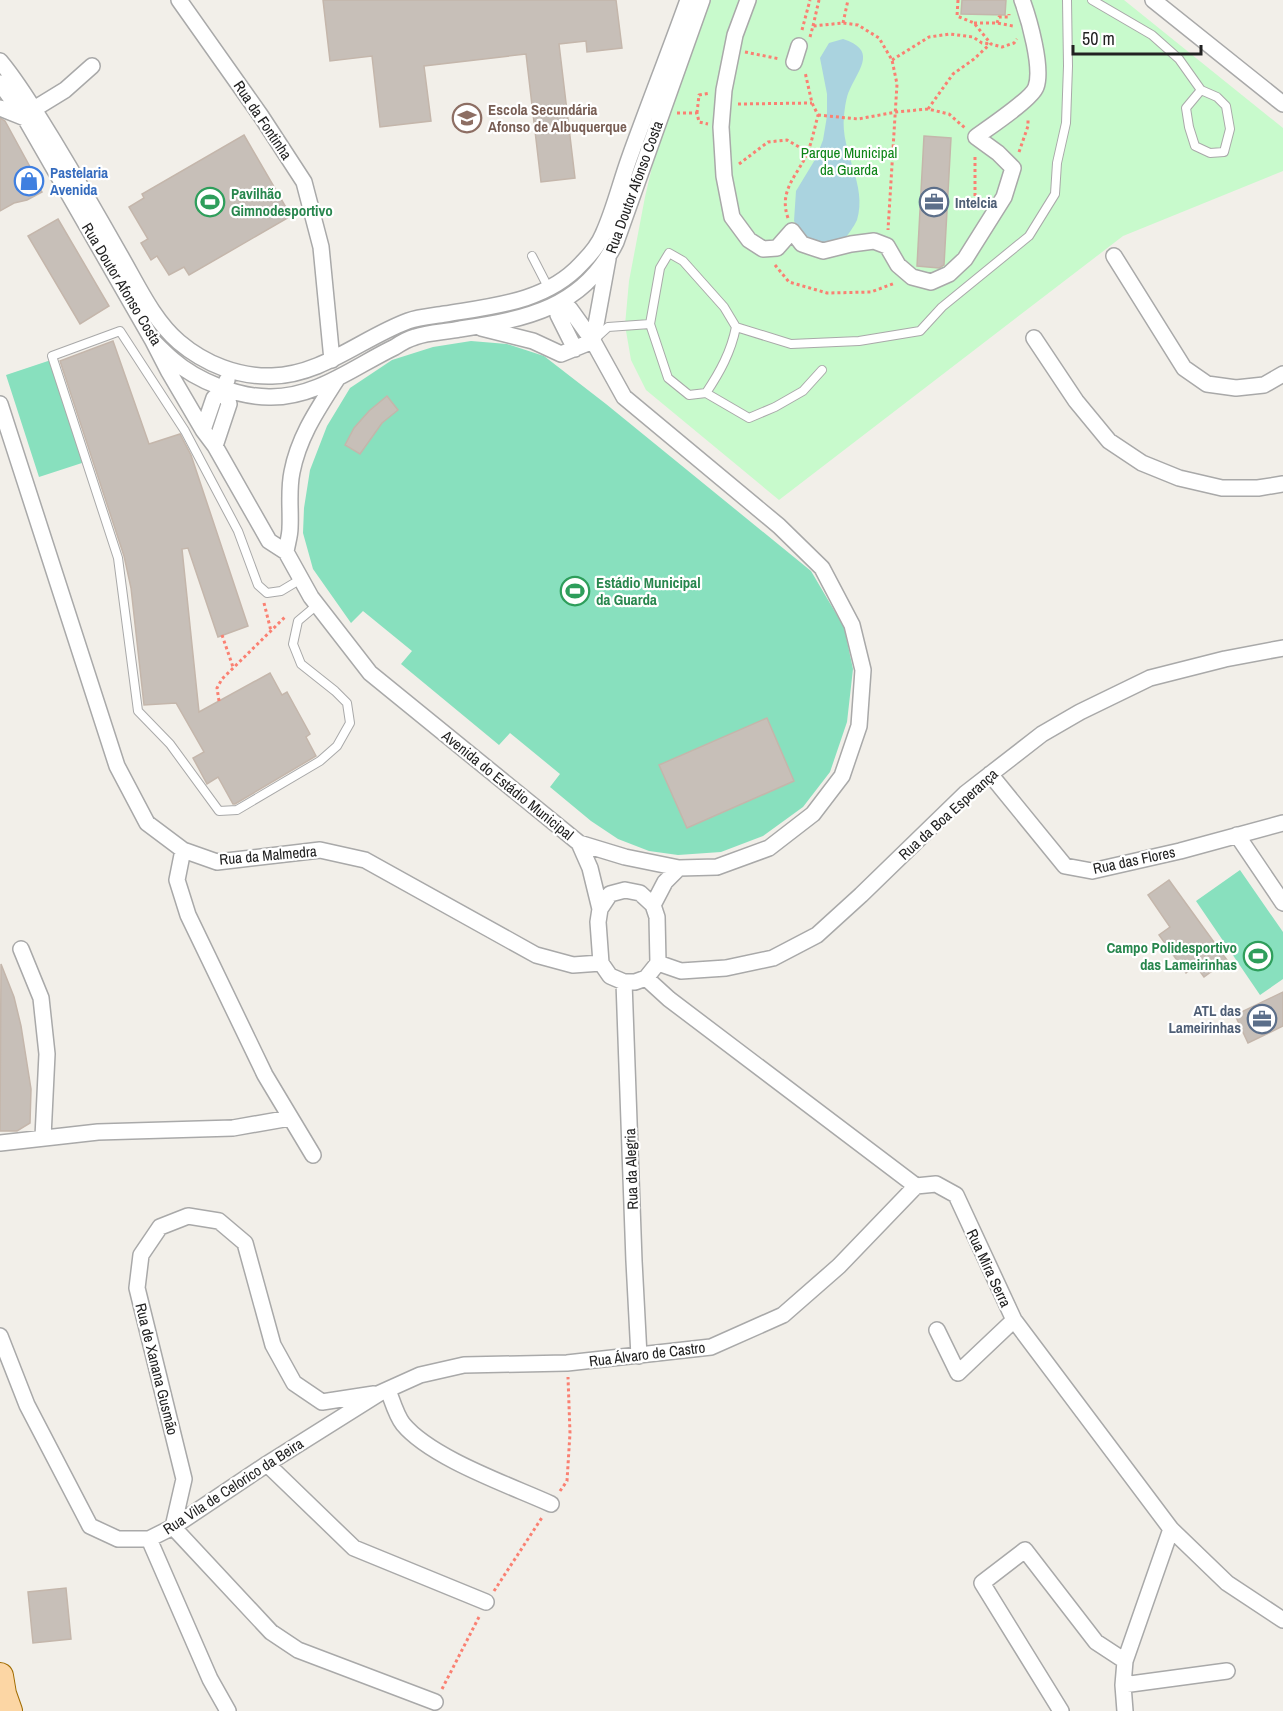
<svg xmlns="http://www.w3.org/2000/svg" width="1283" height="1711" font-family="'Archivo Narrow',sans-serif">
  <rect width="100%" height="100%" fill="#f2efe9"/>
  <path fill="#c8facc" d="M711,0H1124L1283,128V171L1123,236L779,500L646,390L631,360L625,325L629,281L645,197L657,146Z"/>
  <path fill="#88e0be" d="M471,341L507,344L544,356L606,404L811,571L844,627L853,669L847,722L830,772L803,807L763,836L721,852L678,855L649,851L618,839L591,821L550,787L560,774L510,733L499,745L401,664L412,651L363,611L351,623L313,569L303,533L304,508L310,470L327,426L350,388L392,360L433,347Z
    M51,360L85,462L39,477L6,375Z
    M1240,870L1283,932V979L1260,995L1196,901Z"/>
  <path fill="#aad3df" d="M843,39C876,50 861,66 850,89C846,97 845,107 844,116C840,152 868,185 857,220C854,227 848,234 844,240L824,246L805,237L794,221L796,191L816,158L823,140L827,116V94L820,58L829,43Z"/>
  <path fill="#c7bfb8" stroke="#c4b6ab" stroke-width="1.5" d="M323,0H616L622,48L587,52L586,41L559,44L575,178L541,182L526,54L424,66L431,121L380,127L372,56L330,61Z
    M962,0H1006L1005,15L961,14Z
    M0,118L5,121L41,187L39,188L42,192L27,200L14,203L0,211Z
    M244,135L291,216L189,275L184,267L169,275L157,256L151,260L141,243L148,239L129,207L144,198L142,194Z
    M924,136L951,138L944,265L939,268L917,266Z
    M58,219L109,306L80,324L28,236Z
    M113,341L149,444L180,434L191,455L248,626L218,637L188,548L182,549L199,712L270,673L282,695L287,692L310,734L306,737L316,756L235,804H233L218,777L207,784L193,758L204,752L176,703L144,705L131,588L124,556L60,361Z
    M387,396L398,410L382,423L360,454L345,445L354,428L369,411Z
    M767,718L794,781L687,828L659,765Z
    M1169,880L1227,960L1204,977L1196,966L1186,973L1159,935L1170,927L1148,895Z
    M1,964L14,997L21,1026L31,1089L30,1123L17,1131H0Z
    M1283,992V1026L1248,1043L1235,1015Z
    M66,1588L71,1639L33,1643L28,1592Z"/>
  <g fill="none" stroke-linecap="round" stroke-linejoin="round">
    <g stroke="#a9a9a9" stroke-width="10">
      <path id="lane" d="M1092,0L1152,35L1179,59L1201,90L1217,97L1226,106L1230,129L1224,152L1210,153L1195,146L1189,127L1186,108L1201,90
        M532,256L549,289
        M736,327L791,344L859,341L920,331L942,307L1029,236L1055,194L1057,163L1066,123L1068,66L1067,0
        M596,338L608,327L650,324L668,378L689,395L706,393C720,372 731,352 736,327L724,307L683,261L669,253L660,268L650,324
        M706,393L749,418L775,407L803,391L822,370
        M301,579L281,591L267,593L258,585L238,531L185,431L120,331L52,356L118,558L138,711L170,744L219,811L237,810L320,761L337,746L350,723L347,703L335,691L301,664L293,644L298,621L317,605"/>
    </g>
    <g stroke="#a9a9a9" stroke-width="18">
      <path id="street" d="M179,0L261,116L304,182L321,247L332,360
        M748,0L735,35L724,90L721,127L724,176L732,217L749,240L763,249L777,248L792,231L802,244L823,251L851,244L874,241L887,246L898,265L912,277L931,282L949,274L965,259L1004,197L1013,168L998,153L976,137C988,128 1032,99 1036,87C1043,68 1029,19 1022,0
        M1153,0L1283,104
        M0,61C21,86 36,113 53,140C76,178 98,216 120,255C137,284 153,320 179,342C205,364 238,377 272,376C322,375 362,338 408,321C419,317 433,316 445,314C493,306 546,302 581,264C589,256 599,244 603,234C614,210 620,184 629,159C648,106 669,53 688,0
        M794,62L799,46
        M0,83L25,118L153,341C160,348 166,354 173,360C197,381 238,397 269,397C316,398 355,366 395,347C401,343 408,339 415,337C429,332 446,332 460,329C526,319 584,308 616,242L702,0
        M0,108L25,118
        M34,109L65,90L92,66
        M1114,256L1184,368L1207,384L1236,388L1264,385L1283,374
        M558,304V315L575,349
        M481,328L533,341L561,354L593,341L570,309L558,304
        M1034,338L1076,401L1109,441L1142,463L1179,478L1222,488H1258L1283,484
        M153,341L169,372L203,430L215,446L269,541L286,552L311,597L370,673L579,843L625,857L679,868L717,867L769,848L813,814L842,776L859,726L863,670L852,625L822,568L779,526L624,397L593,341L608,259
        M0,404L117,766L147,823L183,850L217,862L320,850L365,860L536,955L573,965L601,963
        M203,430L214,398L224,389L227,380
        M215,446L229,404L224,389
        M286,552C287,544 290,536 290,528C291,510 288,491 292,472C299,436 318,409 337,379
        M990,774L1065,866L1092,871L1180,851L1283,823
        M1237,835L1283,903
        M579,843L590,868L600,909L598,922L601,963L610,976L624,982H635L646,978L658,963L657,917L653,905L640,893L625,890L610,894L600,909
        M183,850L177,880L188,915L265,1075L313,1155
        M653,905L665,882L679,868
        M21,949L41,998L47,1054L43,1137
        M658,963L681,971L726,968L773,958L817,935L861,895L966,793L1042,734L1080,712L1150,678L1225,659L1283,648
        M646,978L669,999L916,1186L936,1184L956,1195L1014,1320L1171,1529L1227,1583L1283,1620
        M624,982L634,1261L639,1356
        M0,1143L98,1132L233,1128L290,1118
        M937,1330L958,1373L1014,1320
        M0,1336L27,1405L90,1526L118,1539H149L173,1527L267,1464L380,1393L420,1375L464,1365L567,1363L711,1347L783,1315L839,1266L916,1186
        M388,1390C392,1400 396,1415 403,1424C431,1458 509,1485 551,1504
        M374,1394L322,1402L294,1383L273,1345L245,1243L219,1221L188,1216L160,1227L141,1255L137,1288L184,1479L173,1527L271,1632L298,1650L435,1702
        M267,1464L354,1548L486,1602
        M149,1539L210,1679L228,1711
        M1123,1685L1227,1671
        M1061,1711L982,1583L1025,1550L1096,1642L1125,1661
        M1125,1711L1123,1685L1125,1661L1171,1529"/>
    </g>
    <g stroke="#a06b00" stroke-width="28">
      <path id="primary" d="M0,1676L3,1694L9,1711"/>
    </g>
    <path stroke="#fa8072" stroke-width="3" stroke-dasharray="3 3" stroke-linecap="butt" d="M958,0L957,16L974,23L991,44L1002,47L1014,43L1017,39
      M843,23L848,0
      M974,23H997L1013,26
      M997,23L999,17H1009V14
      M813,26L819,0
      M802,30L810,0
      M810,37L813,26L843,23L858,25L879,38L892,60L897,84L888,230
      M745,52L780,59
      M892,60L929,37L950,34L973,37L982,43L991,44
      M738,104L812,103
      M928,109L953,74L974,59L990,44
      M677,113H697L699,122L708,124
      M697,113L699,95L710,93
      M818,115L858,119L896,112L928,109L949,114L965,128
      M1019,152L1028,126V118
      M975,157V199L979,210
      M739,164L768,142L787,140L808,152
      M788,218C778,190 798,175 808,152C812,140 815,127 818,115L812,103L805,72
      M775,265L789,282L827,293L871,292L895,283
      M264,603L271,631
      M222,635L233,667
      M219,701L217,688L222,679L286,616
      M560,1491L567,1481L570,1433L568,1377
      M494,1591L543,1516
      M442,1689L480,1615"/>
    <use href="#lane" stroke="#fff" stroke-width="8"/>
    <use href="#street" stroke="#fff" stroke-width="15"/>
    <use href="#primary" stroke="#fcd6a4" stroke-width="26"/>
  </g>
  <defs>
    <g id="school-ring" transform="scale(1.5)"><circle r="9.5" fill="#fff" stroke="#8d6e63" stroke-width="1.5"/><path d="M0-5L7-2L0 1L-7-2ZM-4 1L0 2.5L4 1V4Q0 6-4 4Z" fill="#8d6e63"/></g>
    <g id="shop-ring" transform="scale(1.5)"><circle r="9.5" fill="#fff" stroke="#3f7fe0" stroke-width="1.5"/><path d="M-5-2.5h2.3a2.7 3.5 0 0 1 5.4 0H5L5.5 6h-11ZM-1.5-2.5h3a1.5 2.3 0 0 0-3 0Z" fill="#3f7fe0"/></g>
    <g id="stadium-ring" transform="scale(1.5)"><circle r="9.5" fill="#fff" stroke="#2e9e5b" stroke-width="1.5"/><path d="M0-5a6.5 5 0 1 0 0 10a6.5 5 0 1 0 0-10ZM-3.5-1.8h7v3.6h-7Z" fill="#2e9e5b"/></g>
    <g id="office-ring" transform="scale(1.5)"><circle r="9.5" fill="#fff" stroke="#5c6f8a" stroke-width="1.5"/><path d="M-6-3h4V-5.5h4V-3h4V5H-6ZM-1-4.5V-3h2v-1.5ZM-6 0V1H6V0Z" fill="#5c6f8a"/></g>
  </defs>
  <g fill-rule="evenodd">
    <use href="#school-ring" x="467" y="118"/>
    <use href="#shop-ring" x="29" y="181"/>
    <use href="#stadium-ring" x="210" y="202"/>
    <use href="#office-ring" x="934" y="202"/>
    <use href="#stadium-ring" x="575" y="591"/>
    <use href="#stadium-ring" x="1258" y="956"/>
    <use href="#office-ring" x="1262" y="1019"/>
  </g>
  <g text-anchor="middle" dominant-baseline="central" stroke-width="4.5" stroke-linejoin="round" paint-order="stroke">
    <g font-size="15" font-weight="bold" fill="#785e54" stroke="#fff" text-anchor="start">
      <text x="488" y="109">Escola Secundária<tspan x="488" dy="17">Afonso de Albuquerque</tspan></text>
    </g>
    <g font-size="15" fill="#222" stroke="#fff">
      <text transform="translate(263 120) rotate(56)">Rua da Fontinha</text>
      <text transform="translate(634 187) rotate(-70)">Rua Doutor Afonso Costa</text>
      <text transform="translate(122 284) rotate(59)">Rua Doutor Afonso Costa</text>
      <text transform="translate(508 785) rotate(39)">Avenida do Estádio Municipal</text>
      <text transform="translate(948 814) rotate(-42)">Rua da Boa Esperança</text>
      <text transform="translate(268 855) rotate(-5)">Rua da Malmedra</text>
      <text transform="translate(1134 860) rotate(-12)">Rua das Flores</text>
      <text transform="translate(631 1169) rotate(-92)">Rua da Alegria</text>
      <text transform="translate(989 1268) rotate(65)">Rua Mira Serra</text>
      <text transform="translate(647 1354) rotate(-7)">Rua Álvaro de Castro</text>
      <text transform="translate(157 1369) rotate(76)">Rua de Xanana Gusmão</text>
      <text transform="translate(233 1486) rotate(-33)">Rua Vila de Celorico da Beira</text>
    </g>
    <g font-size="15" fill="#0c8416" stroke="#fff">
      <text x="849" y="152">Parque Municipal<tspan x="849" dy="17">da Guarda</tspan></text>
    </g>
    <g font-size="15" font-weight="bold" fill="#366cbe" stroke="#fff" text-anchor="start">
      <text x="50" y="172">Pastelaria<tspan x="50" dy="17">Avenida</tspan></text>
    </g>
    <g font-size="15" font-weight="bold" fill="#27864d" stroke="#fff" text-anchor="start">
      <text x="231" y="193">Pavilhão<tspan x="231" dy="17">Gimnodesportivo</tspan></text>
      <text x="596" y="582">Estádio Municipal<tspan x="596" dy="17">da Guarda</tspan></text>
      <text x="1237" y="947" text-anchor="end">Campo Polidesportivo<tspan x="1237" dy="17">das Lameirinhas</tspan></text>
    </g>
    <g font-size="15" font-weight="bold" fill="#4e5e75" stroke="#fff" text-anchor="start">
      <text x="955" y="202">Intelcia</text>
      <text x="1241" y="1010" text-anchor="end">ATL das<tspan x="1241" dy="17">Lameirinhas</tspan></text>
    </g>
  </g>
  <path d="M1073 45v9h128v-9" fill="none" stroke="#222222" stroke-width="3"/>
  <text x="1082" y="45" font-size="18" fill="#222222" stroke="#ffffff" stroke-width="4.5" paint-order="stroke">50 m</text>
</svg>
